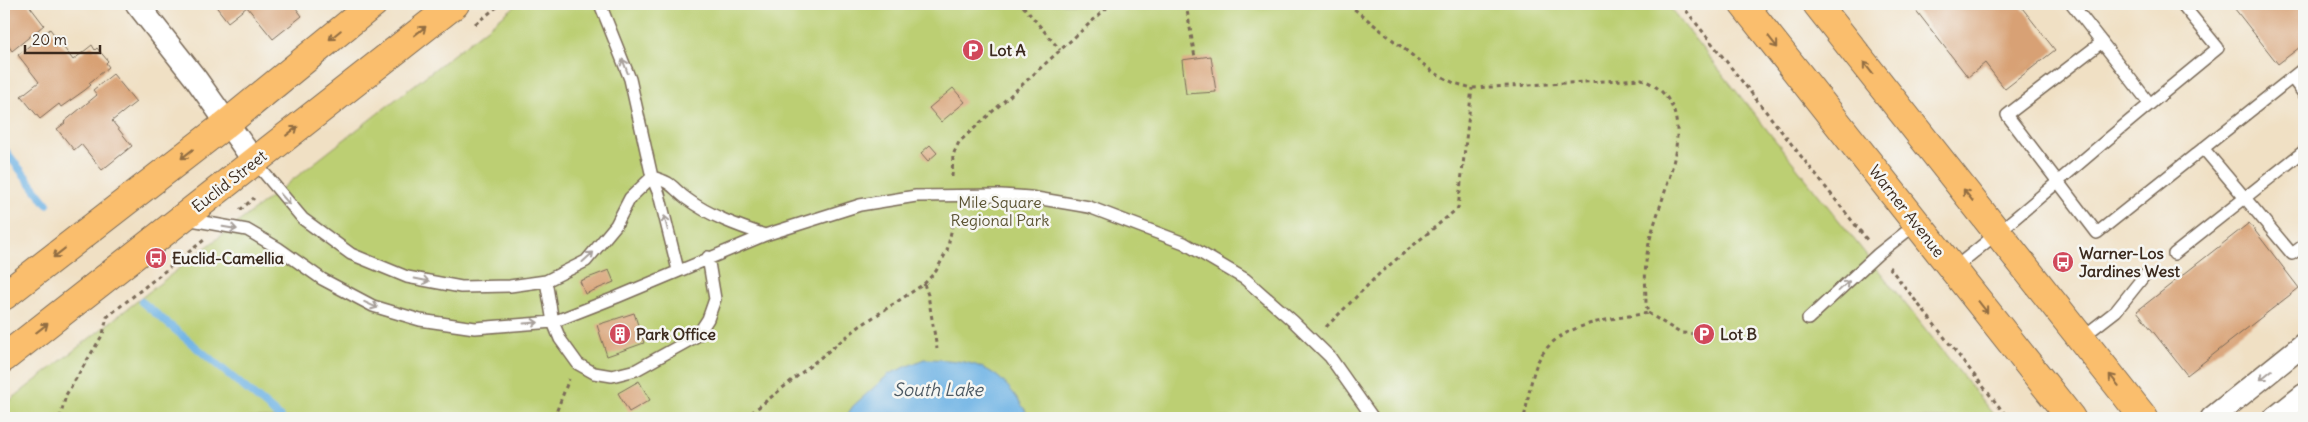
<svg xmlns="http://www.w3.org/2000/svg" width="2308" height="422" font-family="Delius,sans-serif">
  <rect width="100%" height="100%" fill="#f6f6f2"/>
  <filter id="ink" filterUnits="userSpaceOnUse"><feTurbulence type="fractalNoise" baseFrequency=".02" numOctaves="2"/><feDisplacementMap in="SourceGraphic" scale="10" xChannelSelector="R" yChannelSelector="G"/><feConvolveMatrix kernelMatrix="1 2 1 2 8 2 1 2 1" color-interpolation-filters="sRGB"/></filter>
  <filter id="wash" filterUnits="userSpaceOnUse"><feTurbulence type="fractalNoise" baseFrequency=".0096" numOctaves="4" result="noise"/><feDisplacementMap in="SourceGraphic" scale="20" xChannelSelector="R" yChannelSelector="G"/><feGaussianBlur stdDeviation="1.12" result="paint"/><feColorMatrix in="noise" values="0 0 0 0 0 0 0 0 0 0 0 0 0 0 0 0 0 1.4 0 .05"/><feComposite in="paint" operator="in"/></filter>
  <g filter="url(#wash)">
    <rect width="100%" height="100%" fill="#f0e0c4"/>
    <path fill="#bccf73" stroke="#7c7c48" d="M518,4H1667L1996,418H4V405Z"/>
    <path fill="#6fb4e5" stroke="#556f82" d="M924,359C983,360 1000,368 1030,418H845L853,406L889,374Z"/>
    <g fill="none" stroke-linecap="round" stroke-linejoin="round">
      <path stroke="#6fb4e5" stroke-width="8" d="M4,149L47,204
        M142,302L281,418"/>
    </g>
    <g id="blocks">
      <path fill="#d8a174" d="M4,4H28L44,25L12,51L4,39Z
        M214,4H293L302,16L273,39L247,7L228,22Z
        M1911,4H2019L2055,50L2005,89L1985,63L1968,77Z
        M2231,4H2304V44L2278,64Z
        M50,29L73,60L92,45L95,50L97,48L108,61L106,63L109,67L89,83L91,85L85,90L61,107L59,104L40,119L21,96L39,82L18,55Z
        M1211,56L1216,92L1186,94L1182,60Z
        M113,74L136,102L112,121L132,146L102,170L81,144L74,150L57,129L65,123L64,122L97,95L93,90Z
        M953,88L965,102L941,122L929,108Z
        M930,145L937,153L928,161L921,153Z
        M2249,223L2299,288L2187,375L2137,311Z
        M609,270L614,282L585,294L580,281Z
        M634,313L644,343L607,356L597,325Z
        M639,381L650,400L629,412L618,393Z"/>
    </g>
  </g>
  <g filter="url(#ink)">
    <use href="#blocks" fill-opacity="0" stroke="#7a6a58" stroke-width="1"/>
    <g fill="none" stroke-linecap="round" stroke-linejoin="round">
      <g stroke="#7a6a58" stroke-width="14">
        <path id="lane" d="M600,4L630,79L652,177L659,194L678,270
          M2102,42L2007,115L2097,233L2304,68
          M2292,78L2304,94
          M2150,104L2218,48L2182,4
          M2203,148L2292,254L2304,245
          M254,161L303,219L351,254L407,277L461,287L510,286L546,281L586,261L616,225L630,198L652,177C674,183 671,187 687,199C710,216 738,226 765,235
          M186,219L247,230L278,248L322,279L373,306L420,320L475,328L553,322L617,297L765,235L860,205L916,196L1001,195L1030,197L1089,207L1184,243L1245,279L1294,322L1330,357L1373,418
          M2174,254L2304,151
          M1953,269C2020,216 2084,158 2150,104L2072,4
          M546,281L553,322L560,339L578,364L594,373L612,376L636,370L697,336L708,319L715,299L708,257
          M1808,319L1878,254L1916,224
          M2080,339L2116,311L2144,276"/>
      </g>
      <g stroke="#7a6a58" stroke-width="25">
        <path id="street" d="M137,4L196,79L254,161
          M2212,418L2304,344
          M2275,418L2304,395"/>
      </g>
      <g stroke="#7a6a58" stroke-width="30">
        <path id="primary" d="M1743,4L2071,418
          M1817,4L2144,418
          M4,296L226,124L373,4
          M4,358L455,4"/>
      </g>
      <path stroke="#7a6a58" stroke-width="3" stroke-dasharray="4 4" stroke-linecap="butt" d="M1186,4L1195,58
        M1348,4L1433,72L1454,83L1472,88L1642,79C1648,82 1656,86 1661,91C1702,130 1652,209 1647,255C1644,271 1646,289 1646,305L1648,313C1609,320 1553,322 1536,366C1530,382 1528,401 1524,418
        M1681,4L1868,241
        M1023,6L1060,50
        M475,24L501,4
        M952,177L953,155L959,142L1111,4
        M240,210L254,198
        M1889,267L2008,418
        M924,284L928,295L937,349
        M1648,313L1680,333L1701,334
        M1326,327L1380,273L1458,208L1472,88
        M60,418L66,395L103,334L107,317L204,240
        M554,418L569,379
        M745,418L860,326L924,284L936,271L947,251L955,213"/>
      <use href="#lane" stroke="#fff" stroke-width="11"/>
      <use href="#street" stroke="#fff" stroke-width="22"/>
      <use href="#primary" stroke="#fabe6d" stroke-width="28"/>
    </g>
    <defs><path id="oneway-shaft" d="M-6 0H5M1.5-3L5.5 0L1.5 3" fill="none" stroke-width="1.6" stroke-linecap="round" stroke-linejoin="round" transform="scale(1.25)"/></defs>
    <g stroke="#916d42">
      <use href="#oneway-shaft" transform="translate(420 31) rotate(-38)"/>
      <use href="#oneway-shaft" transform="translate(335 35) rotate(141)"/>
      <use href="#oneway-shaft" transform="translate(1773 42) rotate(52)"/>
      <use href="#oneway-shaft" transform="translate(1868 68) rotate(-128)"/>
      <use href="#oneway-shaft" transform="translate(292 131) rotate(-38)"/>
      <use href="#oneway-shaft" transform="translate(187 154) rotate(142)"/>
      <use href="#oneway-shaft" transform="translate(1968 195) rotate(-128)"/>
      <use href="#oneway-shaft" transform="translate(59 253) rotate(142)"/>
      <use href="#oneway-shaft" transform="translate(1983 307) rotate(52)"/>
      <use href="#oneway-shaft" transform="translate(42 328) rotate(-38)"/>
      <use href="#oneway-shaft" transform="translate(2114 380) rotate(-129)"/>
    </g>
    <g stroke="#a79f9a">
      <use href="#oneway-shaft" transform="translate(625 66) rotate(-111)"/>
      <use href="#oneway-shaft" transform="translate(285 199) rotate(49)"/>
      <use href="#oneway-shaft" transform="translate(666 223) rotate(-104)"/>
      <use href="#oneway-shaft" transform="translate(230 228) rotate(9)"/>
      <use href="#oneway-shaft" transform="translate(588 257) rotate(-42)"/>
      <use href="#oneway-shaft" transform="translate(422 280) rotate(11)"/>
      <use href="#oneway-shaft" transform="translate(1844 286) rotate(-43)"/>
      <use href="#oneway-shaft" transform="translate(371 305) rotate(24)"/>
      <use href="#oneway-shaft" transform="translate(531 323) rotate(-4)"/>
      <use href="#oneway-shaft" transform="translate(2266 375) rotate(141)"/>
    </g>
  </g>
  <defs>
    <g id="parking-disc" transform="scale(1.125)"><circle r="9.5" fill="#d1495b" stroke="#f6f6f2"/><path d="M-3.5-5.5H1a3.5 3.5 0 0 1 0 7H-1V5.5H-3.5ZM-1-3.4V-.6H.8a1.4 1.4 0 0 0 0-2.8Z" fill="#fff"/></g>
    <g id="bus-disc" transform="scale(1.125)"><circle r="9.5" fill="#d1495b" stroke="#f6f6f2"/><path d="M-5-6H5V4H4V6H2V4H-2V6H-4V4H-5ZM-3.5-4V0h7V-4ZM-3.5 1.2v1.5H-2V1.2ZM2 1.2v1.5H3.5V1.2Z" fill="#fff"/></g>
    <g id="building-disc" transform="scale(1.125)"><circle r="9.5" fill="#d1495b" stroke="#f6f6f2"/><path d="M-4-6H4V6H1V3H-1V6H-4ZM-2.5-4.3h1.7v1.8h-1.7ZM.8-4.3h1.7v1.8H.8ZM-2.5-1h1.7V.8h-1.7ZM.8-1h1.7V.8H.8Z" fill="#fff"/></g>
  </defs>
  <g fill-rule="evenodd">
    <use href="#parking-disc" x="973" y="50"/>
    <use href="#bus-disc" x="156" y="258"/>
    <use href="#bus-disc" x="2063" y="262"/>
    <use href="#building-disc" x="620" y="334"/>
    <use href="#parking-disc" x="1704" y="334"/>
  </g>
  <g text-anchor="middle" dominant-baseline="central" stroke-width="5" stroke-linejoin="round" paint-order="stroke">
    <g font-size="16" font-weight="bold" fill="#3b2a1e" stroke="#f6f6f2" text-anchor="start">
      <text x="989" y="50">Lot A</text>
      <text x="2079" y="253">Warner-Los<tspan x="2079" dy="18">Jardines West</tspan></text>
      <text x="172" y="258">Euclid-Camellia</text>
      <text x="636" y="334">Park Office</text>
      <text x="1720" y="334">Lot B</text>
    </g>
    <g font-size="16" fill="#3b2a1e" stroke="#f6f6f2">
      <text transform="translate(229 181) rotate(-38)">Euclid Street</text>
      <text transform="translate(1907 211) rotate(52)">Warner Avenue</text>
    </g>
    <g font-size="16" fill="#5b5333" stroke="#f6f6f2">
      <text x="1000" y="202">Mile Square<tspan x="1000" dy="18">Regional Park</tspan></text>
    </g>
    <g font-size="18" font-style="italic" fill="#4d5a64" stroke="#f6f6f2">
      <text x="938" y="389">South Lake</text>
    </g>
  </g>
  <rect width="2308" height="422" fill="none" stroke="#f6f6f2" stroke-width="20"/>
  <path d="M25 45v8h75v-8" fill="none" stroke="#3b2a1e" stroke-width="2.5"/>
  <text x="32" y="45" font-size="15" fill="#3b2a1e" stroke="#f6f6f2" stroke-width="4" paint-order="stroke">20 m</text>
</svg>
